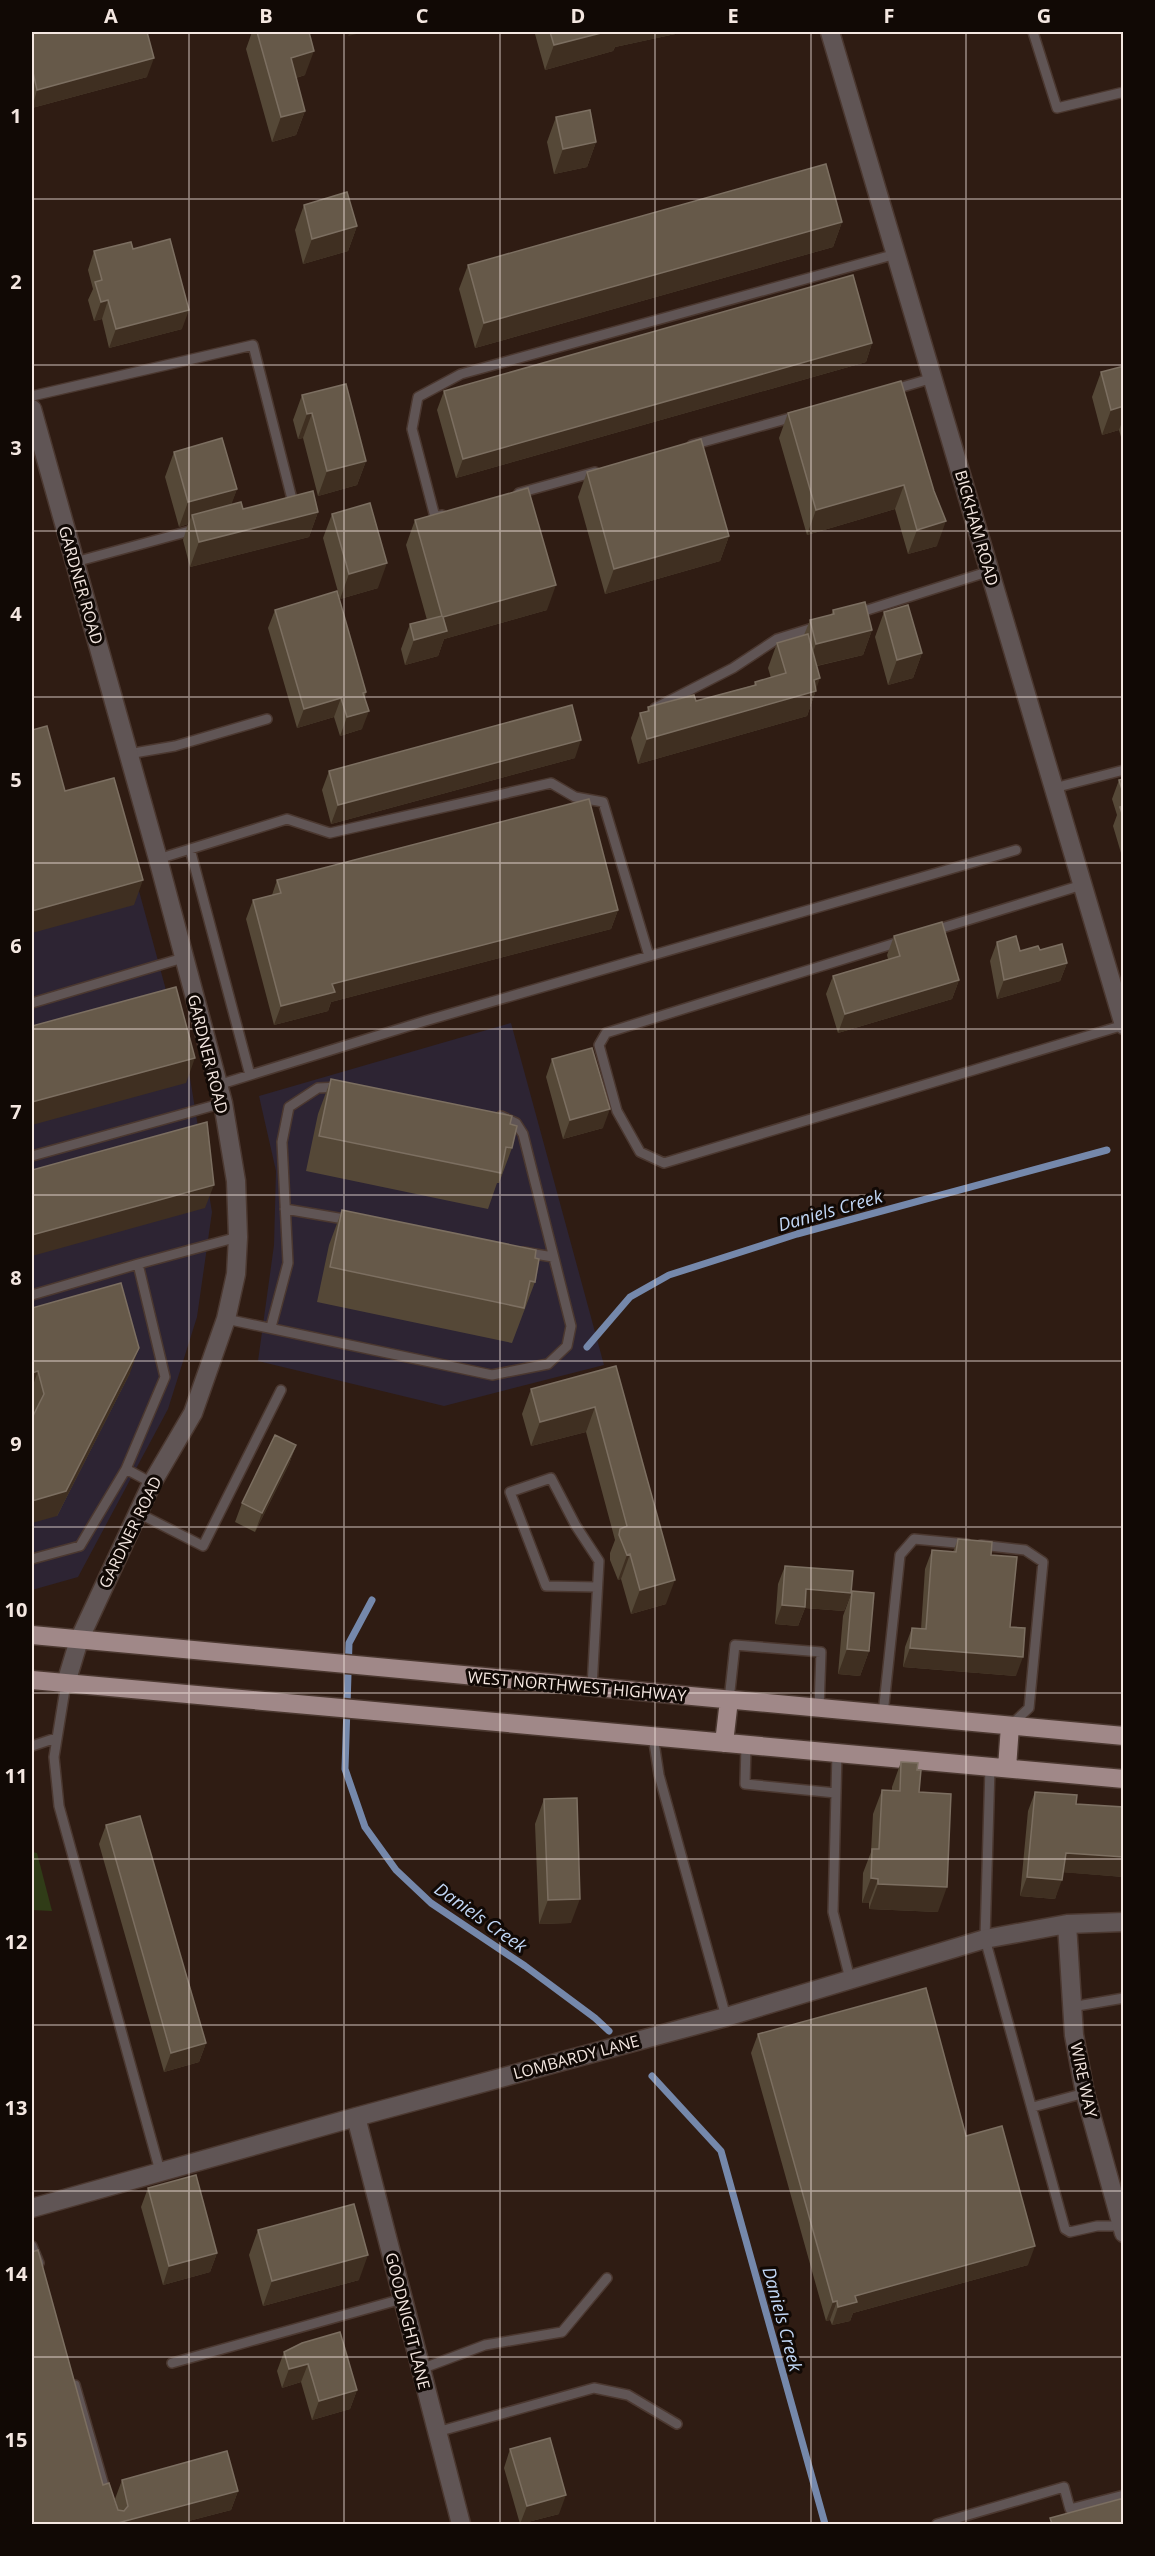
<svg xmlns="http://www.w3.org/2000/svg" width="1155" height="2556" font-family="'Open Sans',sans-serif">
  <rect width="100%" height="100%" fill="#2f1c13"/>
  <path fill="#2d2433" d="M112,792L190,1078L212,1212L197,1317L168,1409L78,1577L32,1590V814Z
    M511,1023L604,1365L444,1406L258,1361L274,1245L276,1171L259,1096Z"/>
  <path fill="#303c17" d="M32,1852L37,1853L52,1911L32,1910Z"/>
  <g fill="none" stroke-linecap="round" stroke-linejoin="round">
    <path stroke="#7588ab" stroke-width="7" d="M587,1347L630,1297L669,1275L797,1234L1107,1150
      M372,1600L349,1643L345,1769L365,1827L396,1870L431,1903L525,1966L595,2018L609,2031
      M652,2076L721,2151L825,2524"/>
    <g stroke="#4b3830" stroke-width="12">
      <path id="lane" d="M1033,32L1057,108L1124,92
        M892,390L933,378
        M32,396L253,345L293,503L288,504
        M692,445L797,416
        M519,493L595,472
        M442,515L435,517L412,429L418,397L461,374L896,254
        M75,562L197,529
        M858,613L990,571
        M655,708L733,668L777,639L816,627
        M128,754L175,746L267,719
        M1054,788L1124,770
        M190,849L250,1075
        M158,859L287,819L330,833L551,783L575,797L603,802L649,956
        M932,931L1082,885
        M902,941L606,1033L599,1045L617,1111L640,1152L664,1163L1124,1025
        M32,1003L183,958
        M218,1085L425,1021L1016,850
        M32,1156L223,1103
        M285,1209L350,1220
        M523,1252L553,1257
        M32,1295L138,1264
        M226,1319L492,1375L548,1364L567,1346L571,1326L523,1134L516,1123L501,1116
        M271,1327L288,1263L282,1142L289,1107L318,1088L340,1087
        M126,1469L165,1377L138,1264L238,1237
        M138,1513L203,1546L281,1390
        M981,1545L1025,1550L1043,1562L1029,1708L1011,1725
        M32,1559L80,1546L126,1469L152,1483
        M66,1683L54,1757L59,1806L160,2171
        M592,1687L599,1561L576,1526L551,1478L510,1492L546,1586L597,1587
        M729,1700L735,1645L821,1652L819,1708
        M883,1714L900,1555L914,1539L967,1544
        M653,1736L659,1775L726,2017
        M746,1745L745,1784L836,1793
        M32,1746L56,1738
        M837,1753L833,1912L850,1979
        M990,1767L985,1939L1065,2229L1070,2232L1097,2226H1124
        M1071,2007L1124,1998
        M1033,2107L1085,2093
        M32,2246L39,2263
        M172,2363L402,2299
        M421,2369L485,2345L562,2332L607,2278
        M75,2385L107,2496
        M437,2432L594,2388L628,2395L677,2424
        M937,2524L1064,2487L1070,2509L1124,2495"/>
    </g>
    <g stroke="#4b3830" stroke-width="21">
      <path id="street" d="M830,32L1124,1025
        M32,409L158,859L223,1103L236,1181L238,1237L236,1274L226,1319L193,1413L152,1483L79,1640L66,1683
        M1067,1924L1074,2035L1085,2093L1124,2233
        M356,2117L461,2524
        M32,2208L356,2117L726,2017L985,1939L1067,1924L1124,1922"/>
    </g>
    <g stroke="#4b3830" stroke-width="21">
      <path id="primary" d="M32,1635L1124,1736
        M32,1680L1124,1779
        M724,1743L729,1700
        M1007,1768L1010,1726"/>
    </g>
    <use href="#lane" stroke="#605555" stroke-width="9"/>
    <use href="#street" stroke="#605555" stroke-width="18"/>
    <use href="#primary" stroke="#a08888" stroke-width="18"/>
  </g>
  <path fill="#554837" d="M32,32L147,77L32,108Z
    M252,32H309L305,75L296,78L305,111L296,135L272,142L246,49Z
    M536,32H681L680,33L615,47L613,51L545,70L535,34Z
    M556,117L596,142L587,167L554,174L547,142Z
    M304,205L357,226L348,251L303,264L295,230Z
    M842,222L833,247L475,348L459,289L468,265Z
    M133,249L182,329L109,348L102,319L94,321L88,300L93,289L88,270L94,251Z
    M872,343L866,362L456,478L437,410L444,391Z
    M1124,366V436L1121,437L1119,430L1102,435L1092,397L1101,372Z
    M302,395L366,461L357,485L318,496L303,438L298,439L293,420Z
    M788,413L934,491L937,546L908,554L895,509L807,535L779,438Z
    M174,452L237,489L231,504L243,509L318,512L309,537L190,567L183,540L188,524L179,527L165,477Z
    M587,472L729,536L720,561L605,594L578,497Z
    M332,514L378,588L340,599L323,538Z
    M415,520L547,610L444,639L438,656L405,665L401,649L410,624L427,620L406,545Z
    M275,610L366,692L365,697L362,729L340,736L334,717L297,728L268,628Z
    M833,610L872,630L863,655L817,666L816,690L807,716L638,764L631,738L640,713L647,711L648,707L696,701L754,685L755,682L771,678L768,668L777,643L804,635L810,620L831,615Z
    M884,612L922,653L913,678L888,685L875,637Z
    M575,758L331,824L322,790L329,771Z
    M1124,779V863L1113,826L1117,815L1112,799L1119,780Z
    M277,880L618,910L611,929L331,1002L328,1011L274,1025L246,919L253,900L272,895Z
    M894,936L959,980L952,999L838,1033L826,994L833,976L888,959L887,955Z
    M997,942L1020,951L1067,963L1060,981L997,999L990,961Z
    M552,1059L603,1128L563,1139L546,1077Z
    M331,1079L510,1124L512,1148L499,1183H497L488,1209L306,1171L318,1114Z
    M342,1210L535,1258V1282L512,1343L317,1302L329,1245Z
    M32,1308L130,1373L57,1516L32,1405Z
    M616,1366L666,1604L631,1614L621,1579L618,1580L610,1560V1553L615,1540L586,1432L531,1446L522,1414L531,1389Z
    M296,1445L289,1464L255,1532L235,1522L242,1503Z
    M958,1539L991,1555L1010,1627L1016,1676L903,1667L905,1647L912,1628L921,1629L925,1569L932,1550L953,1552Z
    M785,1566L851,1593L844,1611L805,1608L798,1626L775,1624L778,1584Z
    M852,1591L869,1651L860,1676L838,1674L843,1616Z
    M901,1762L917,1770L919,1792L938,1912L869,1909V1903H862L863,1873L871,1852L873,1814L882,1790H892V1787Z
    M1035,1792L1076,1804L1124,1877L1063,1872L1055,1899L1020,1896L1028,1811Z
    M544,1799L571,1923L539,1924L535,1824Z
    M106,1825L206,2043L199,2062L164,2072L99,1844Z
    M758,2034L966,2136L1028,2265L853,2313L850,2321L832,2325L830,2320L826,2321L751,2053Z
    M148,2188L217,2253L210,2272L163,2285L141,2207Z
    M258,2230L359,2280L263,2306L249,2255Z
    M340,2332L357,2390L350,2409L312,2420L301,2382L282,2388L277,2371L284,2352Z
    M510,2449L559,2514L520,2524L504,2468Z
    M122,2480L238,2491L231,2510L177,2524H32L103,2485L118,2510L115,2499Z"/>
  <path fill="#3f2f21" d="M350,32H365L348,36Z
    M605,32H681L680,33L615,47L613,51L545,70L554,45Z
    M314,51L305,75L282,82L291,58Z
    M154,58L147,77L32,108L37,90Z
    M305,111L296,135L272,142L281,117Z
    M596,142L587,167L554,174L563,149Z
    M842,222L833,247L475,348L484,323Z
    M357,226L348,251L303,264L312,239Z
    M108,300L102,319L94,321L101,302Z
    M189,310L182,329L109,348L116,329Z
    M872,343L866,362L456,478L463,459Z
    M1124,406V417L1119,430L1102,435L1111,410Z
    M312,413L303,438L298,439L307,414Z
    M366,461L357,485L318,496L327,471Z
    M904,485L895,509L807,535L816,510Z
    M237,489L228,514L192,515L188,524L179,527L188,502Z
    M318,512L309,537L190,567L199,542Z
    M946,521L937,546L908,554L917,530Z
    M729,536L720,561L605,594L614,569Z
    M387,563L378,588L340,599L349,574Z
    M556,585L547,610L444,639L438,656L405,665L414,640L443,617Z
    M872,630L863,655L807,668L816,644Z
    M922,653L913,678L888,685L897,660Z
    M820,678L807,716L638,764L647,739Z
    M341,698L334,717L297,728L304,709Z
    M369,711L362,729L340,736L347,717Z
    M581,740L575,758L331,824L338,805Z
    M143,880L134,905L32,933V911Z
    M618,910L611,929L331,1002L328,1011L274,1025L281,1006L332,984Z
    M1067,963L1060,981L997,999L1004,980Z
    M959,980L952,999L838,1033L845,1014Z
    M195,1058L186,1083L32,1125V1102Z
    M610,1109L603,1128L563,1139L570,1120Z
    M214,1185L205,1208L32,1256V1235Z
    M139,1348L130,1373L57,1516L32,1523V1501Z
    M38,1371L32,1388V1373Z
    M595,1407L586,1432L531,1446L540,1422Z
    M296,1445L289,1464L255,1532L262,1513Z
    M630,1554L621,1579L618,1580L627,1555Z
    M675,1580L666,1604L631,1614L640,1590Z
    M806,1589L851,1593L844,1611L805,1608L798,1626L775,1624L782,1605Z
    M910,1648L1023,1657L1016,1676L903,1667Z
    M847,1649L869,1651L860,1676L838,1674Z
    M1066,1853L1124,1857V1877L1059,1872Z
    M1027,1877L1062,1880L1055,1899L1020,1896Z
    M871,1878L878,1879L869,1903H862Z
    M878,1884L947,1887L938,1912L869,1909Z
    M580,1899L571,1923L539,1924L548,1900Z
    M206,2043L199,2062L164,2072L171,2053Z
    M1035,2246L1028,2265L853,2313L850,2321L832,2325L838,2307L855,2296Z
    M217,2253L210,2272L163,2285L169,2266Z
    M368,2255L359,2280L263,2306L272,2281Z
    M837,2301L830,2320L826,2321L833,2302Z
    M308,2364L301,2382L282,2388L289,2369Z
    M357,2390L350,2409L312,2420L319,2401Z
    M238,2491L231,2510L177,2524H114Z
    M566,2495L559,2514L520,2524L527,2506Z"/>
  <path fill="#665949" stroke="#7c6f61" stroke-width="1.5" d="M32,32H147L154,58L37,90L32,68Z
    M257,32H309L314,51L291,58L305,111L281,117Z
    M550,32H605L554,45Z
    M590,110L596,142L563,149L556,117Z
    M826,164L842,222L484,323L468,265Z
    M347,192L357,226L312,239L304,205Z
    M170,239L189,310L116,329L108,300L101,302L95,282L102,280L94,251L131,242L133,249Z
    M853,275L872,343L463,459L444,391Z
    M1124,366V406L1111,410L1101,372Z
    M901,381L934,491L946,521L917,530L904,485L816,510L788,413Z
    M346,384L366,461L327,471L312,413L307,414L302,395Z
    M222,438L237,489L188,502L174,452Z
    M701,439L729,536L614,569L587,472Z
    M528,488L556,585L443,617L447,631L414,640L410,624L442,616L415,520Z
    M313,491L318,512L199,542L192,515L241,502L243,509Z
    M370,503L387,563L349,574L332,514Z
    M337,591L366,692L363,693L369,711L347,717L341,698L304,709L275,610Z
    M865,602L872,630L816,644L810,620L834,614L833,610Z
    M908,605L922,653L897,660L884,612Z
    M808,634L820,678L814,680L816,691L647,739L640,713L649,711L648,707L694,695L696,701L756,685L755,682L786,673L777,643Z
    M572,705L581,740L338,805L329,771Z
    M47,726L65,791L114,778L143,880L32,911V730Z
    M1124,779V796L1119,780Z
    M589,799L618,910L332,984L335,992L281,1006L253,900L281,893L277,880Z
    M1124,806V820L1120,807Z
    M942,922L959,980L845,1014L833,976L900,956L894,936Z
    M1016,936L1020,951L1038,946L1040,950L1062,944L1067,963L1004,980L997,942Z
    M176,987L195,1058L32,1102V1026Z
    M592,1048L610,1109L570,1120L552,1059Z
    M331,1079L512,1116L510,1124L517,1126L512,1148L506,1147L501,1173L319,1136Z
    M207,1122L214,1185L32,1235V1170Z
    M342,1210L536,1250L535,1258L539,1259L535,1282L530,1281L524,1308L330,1267Z
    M121,1283L139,1348L66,1491L32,1501V1418L44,1394L38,1371L32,1373V1308Z
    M616,1366L675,1580L640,1590L630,1554L627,1555L619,1535L620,1529L627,1526L595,1407L540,1422L531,1389Z
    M275,1435L296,1445L262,1513L242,1503Z
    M958,1539L992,1542L991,1555L1017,1557L1010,1627L1025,1628L1023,1657L910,1648L912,1628L926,1629L932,1550L956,1552Z
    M785,1566L853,1571L851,1593L806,1589L805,1607L782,1605Z
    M852,1591L874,1593L869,1651L847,1649Z
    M901,1762L918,1763L917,1770H921L919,1792L951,1794L947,1887L878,1884V1879L871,1878L872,1849H879L882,1790L900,1791Z
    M1035,1792L1077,1795L1076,1804L1124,1807V1857L1066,1853L1062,1880L1027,1877Z
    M577,1798L580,1899L548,1900L544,1799Z
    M140,1816L206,2043L171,2053L106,1825Z
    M926,1988L966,2136L1002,2126L1035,2246L855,2296L857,2302L838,2307L837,2301L833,2302L758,2034Z
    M196,2175L217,2253L169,2266L148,2188Z
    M354,2204L368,2255L272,2281L258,2230Z
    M38,2250L103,2485L109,2483L118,2510L124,2511L128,2506L122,2480L227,2451L238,2491L114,2524H32V2252Z
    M340,2332L357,2390L319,2401L308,2364L289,2369L284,2352L302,2343Z
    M550,2438L566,2495L527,2506L510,2449Z
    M1124,2498V2524H1052L1050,2518Z"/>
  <path fill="none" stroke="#f4e7e1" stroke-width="1.5" stroke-opacity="0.55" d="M189,32V2524M344,32V2524M500,32V2524M655,32V2524M811,32V2524M966,32V2524M32,199H1124M32,365H1124M32,531H1124M32,697H1124M32,863H1124M32,1029H1124M32,1195H1124M32,1361H1124M32,1527H1124M32,1693H1124M32,1859H1124M32,2025H1124M32,2191H1124M32,2357H1124"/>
  <g text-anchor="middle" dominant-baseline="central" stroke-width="6" stroke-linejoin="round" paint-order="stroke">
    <g font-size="16" fill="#f4e7e1" stroke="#110905">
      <text transform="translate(977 528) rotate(74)">BICKHAM ROAD</text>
      <text transform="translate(81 585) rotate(74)">GARDNER ROAD</text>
      <text transform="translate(208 1054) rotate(76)">GARDNER ROAD</text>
      <text transform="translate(130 1532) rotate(-64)">GARDNER ROAD</text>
      <text transform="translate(577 1686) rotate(5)">WEST NORTHWEST HIGHWAY</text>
      <text transform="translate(576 2057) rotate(-15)">LOMBARDY LANE</text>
      <text transform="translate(1084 2080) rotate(78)">WIRE WAY</text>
      <text transform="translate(408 2321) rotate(76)">GOODNIGHT LANE</text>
    </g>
    <g font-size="18" font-style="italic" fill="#c1d6f5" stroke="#110905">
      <text transform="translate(830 1210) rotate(-16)">Daniels Creek</text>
      <text transform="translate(481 1917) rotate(35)">Daniels Creek</text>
      <text transform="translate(783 2319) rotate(75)">Daniels Creek</text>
    </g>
  </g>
  <rect width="1155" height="2556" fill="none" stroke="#110905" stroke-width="66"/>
  <rect x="33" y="33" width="1089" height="2490" fill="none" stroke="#f4e7e1" stroke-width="2"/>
  <g font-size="20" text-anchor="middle" font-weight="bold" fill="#f4e7e1">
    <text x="111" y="23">A</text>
    <text x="266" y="23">B</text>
    <text x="422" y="23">C</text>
    <text x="578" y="23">D</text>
    <text x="733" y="23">E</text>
    <text x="889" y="23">F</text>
    <text x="1044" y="23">G</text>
    <text x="16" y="123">1</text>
    <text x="16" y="289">2</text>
    <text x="16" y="455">3</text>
    <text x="16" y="621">4</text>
    <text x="16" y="787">5</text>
    <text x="16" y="953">6</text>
    <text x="16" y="1119">7</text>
    <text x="16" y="1285">8</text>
    <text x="16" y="1451">9</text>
    <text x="16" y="1617">10</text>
    <text x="16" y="1783">11</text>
    <text x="16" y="1949">12</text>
    <text x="16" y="2115">13</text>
    <text x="16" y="2281">14</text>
    <text x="16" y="2447">15</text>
  </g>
</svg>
